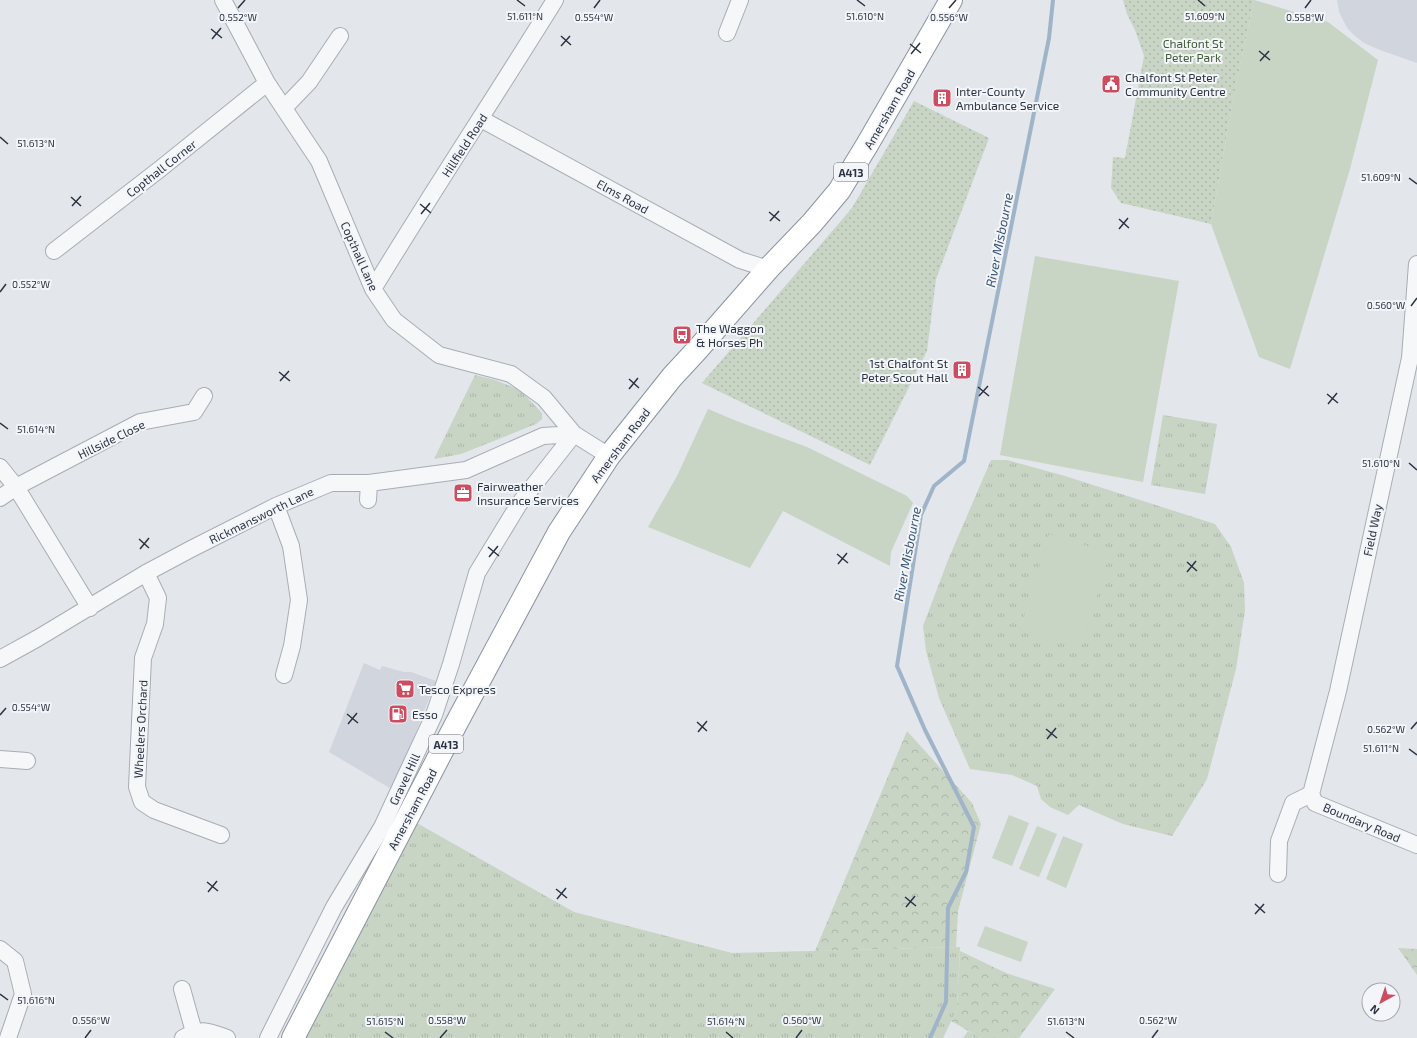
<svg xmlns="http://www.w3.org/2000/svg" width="1417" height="1038" font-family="'Exo 2',sans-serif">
  <defs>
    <pattern id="grass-tufts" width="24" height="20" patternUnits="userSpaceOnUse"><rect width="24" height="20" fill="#c8d4c4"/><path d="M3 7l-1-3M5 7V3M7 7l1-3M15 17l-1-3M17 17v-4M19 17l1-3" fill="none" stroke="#acb7aa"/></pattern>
    <pattern id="forest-crowns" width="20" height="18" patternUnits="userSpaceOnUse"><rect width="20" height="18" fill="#c8d4c4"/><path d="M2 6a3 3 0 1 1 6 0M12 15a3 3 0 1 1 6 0" fill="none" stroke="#acb7aa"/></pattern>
    <pattern id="park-dots" width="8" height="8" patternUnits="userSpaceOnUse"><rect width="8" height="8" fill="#c8d4c4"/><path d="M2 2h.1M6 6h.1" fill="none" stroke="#acb7aa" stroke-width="1.8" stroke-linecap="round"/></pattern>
  </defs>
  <rect width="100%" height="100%" fill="#e3e6eb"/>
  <path fill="#d1d5dd" d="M1337,0H1417V63L1380,50L1364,43L1355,36L1348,29L1344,22L1339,12Z
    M364,663L380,670L382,666L404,672H411L436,681L393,790L329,752Z"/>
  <path fill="url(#grass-tufts)" d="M475,375L495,380L520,390L542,413V419L536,424L461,454L434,459Z
    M1163,415L1217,424L1205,494L1151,485Z
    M991,460H1007L1065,476L1215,524L1231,547L1244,583L1245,610L1236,669L1207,779L1172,836L1123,824L1079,805L1068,815L1050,807L1041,799L1037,786L1012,775L970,769L939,698L926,651L923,626L948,560Z
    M408,818L574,912L732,953L960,947L957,1009L943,1038H293Z
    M968,1031L981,1038H963Z"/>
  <path fill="url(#forest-crowns)" d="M907,731L972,803L981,824L958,911L956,947L815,951Z
    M1398,948L1417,949V975Z
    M960,951L1006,973L1055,989L1019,1038H981L951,1021L957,1009Z"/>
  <path fill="url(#park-dots)" d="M1123,0H1254L1233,99L1211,224L1121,203L1111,188L1113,157L1125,158L1144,56L1135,30L1127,14Z
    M914,101L989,138L936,279L927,351L870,465L702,383L852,208Z"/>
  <path fill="#c8d4c4" d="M1254,0L1328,22L1378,60L1350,169L1290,369L1259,357L1211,224L1233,99Z
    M1035,256L1179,281L1143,482L1000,455Z
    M708,409L739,422L807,447L907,496L913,503L891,552L890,566L783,511L750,568L648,527L677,476Z
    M1049,534L1110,553L1081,648L1020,630Z
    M1009,815L1029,823L1012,866L992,858Z
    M1037,826L1057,834L1039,877L1019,869Z
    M1063,836L1083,844L1066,888L1046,879Z
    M985,926L1028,942L1021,962L977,946Z"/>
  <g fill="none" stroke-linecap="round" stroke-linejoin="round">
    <path stroke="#9fb4c9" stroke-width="4" d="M930,1038L946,1002L948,908L966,872L974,827L925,730L897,666L921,515L934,486L964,461L1049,38L1053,0"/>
    <g stroke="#a8adb5" stroke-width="18">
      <path id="minor" d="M223,0L267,83L319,161L373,289L394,320L439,355L511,374L544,398L574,434
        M727,33L740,0
        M284,108L309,82L340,36
        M481,119L740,260L768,269
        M54,251L160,169L267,83
        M373,289C432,192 495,97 555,0
        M0,467L16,487L90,608
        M0,498L16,487L140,422L194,412L204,396
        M368,500L369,483
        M276,506L291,546L299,600L292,646L284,675
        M146,573L158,598L155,624L143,658L137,787L142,802L154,810L221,835
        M0,659L38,638L146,573L191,549L276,506L331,483H369L466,470L543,436L574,434L609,456
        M0,759L27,761
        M1311,794L1338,691L1410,358L1417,264
        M1311,794L1315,803L1417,845
        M1278,874L1279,841L1293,803L1311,794
        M0,949L15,961L23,994L8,1038
        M182,989L194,1032
        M183,1038C202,1027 208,1031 227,1038
        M268,1038L334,907L382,827L434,715L451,664L477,573L519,504L574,434"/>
    </g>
    <g stroke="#8a93a1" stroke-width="24">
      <path id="trunk" d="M293,1038L456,724L559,532L609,456L672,377L697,350L768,269L812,223L839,191L867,145L951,0"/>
    </g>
    <use href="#minor" stroke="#f6f7f9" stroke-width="16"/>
    <use href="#trunk" stroke="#fff" stroke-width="22"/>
  </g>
  <path fill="none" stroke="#2b3443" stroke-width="1.5" d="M517,0L525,6M857,0L865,6M1198,0L1205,6M238,8L245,0M594,8L600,0M949,8L956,0M1305,8L1311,0M211,29L222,38M561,36L571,45M212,39L221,28M910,44L921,53M561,46L570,36M1259,51L1270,60M911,54L920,43M1260,61L1269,51M0,137L8,144M1409,178L1417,184M71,197L81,206M420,204L431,213M72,206L81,196M769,212L780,221M421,214L430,203M1119,219L1129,228M770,221L779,211M1119,229L1128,218M0,292L6,284M1411,306L1417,298M279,372L290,381M629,379L639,388M280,381L289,371M978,387L989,396M629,389L638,378M1327,394L1338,403M979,396L988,386M1328,404L1337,393M0,423L8,429M1409,463L1417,470M139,539L149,548M488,547L499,556M140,549L149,538M837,554L848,563M489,557L498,546M1187,562L1197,571M838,564L847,553M1187,572L1196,561M347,714L358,723M0,715L6,708M697,722L707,731M348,724L357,713M1046,729L1057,738M1411,729L1417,722M698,732L707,721M1047,739L1056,728M1409,749L1417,755M207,882L218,891M556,889L567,898M208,892L217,881M905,897L916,906M557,899L566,888M1255,904L1265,913M906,907L915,896M1255,914L1264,904M0,994L8,1000M385,1032L393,1038M726,1032L733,1038M1066,1032L1074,1038M85,1038L91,1030M440,1038L447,1030M796,1038L802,1030M1152,1038L1158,1030"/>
  <defs>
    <g id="civic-square" transform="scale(1)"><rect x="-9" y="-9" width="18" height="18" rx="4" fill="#cc4c60" stroke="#f3f5f8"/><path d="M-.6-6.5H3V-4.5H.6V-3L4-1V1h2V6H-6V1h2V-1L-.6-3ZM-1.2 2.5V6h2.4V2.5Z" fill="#fff"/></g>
    <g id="building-square" transform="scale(1)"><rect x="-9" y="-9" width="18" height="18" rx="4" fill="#cc4c60" stroke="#f3f5f8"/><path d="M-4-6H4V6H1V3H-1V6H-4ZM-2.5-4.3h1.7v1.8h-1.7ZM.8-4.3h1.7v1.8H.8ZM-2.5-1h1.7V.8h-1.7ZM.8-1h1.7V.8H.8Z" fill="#fff"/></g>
    <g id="bus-square" transform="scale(1)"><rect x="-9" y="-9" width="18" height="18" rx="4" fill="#cc4c60" stroke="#f3f5f8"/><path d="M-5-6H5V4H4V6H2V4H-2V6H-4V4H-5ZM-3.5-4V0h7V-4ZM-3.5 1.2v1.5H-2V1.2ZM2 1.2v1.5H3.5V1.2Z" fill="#fff"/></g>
    <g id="office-square" transform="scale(1)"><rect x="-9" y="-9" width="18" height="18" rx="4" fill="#cc4c60" stroke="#f3f5f8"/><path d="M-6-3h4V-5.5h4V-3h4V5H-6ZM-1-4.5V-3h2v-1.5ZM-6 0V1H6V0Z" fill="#fff"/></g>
    <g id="supermarket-square" transform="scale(1)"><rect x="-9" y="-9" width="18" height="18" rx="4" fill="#cc4c60" stroke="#f3f5f8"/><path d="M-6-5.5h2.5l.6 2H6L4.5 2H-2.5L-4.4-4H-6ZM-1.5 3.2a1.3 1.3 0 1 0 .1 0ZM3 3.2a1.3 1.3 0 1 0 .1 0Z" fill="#fff"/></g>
    <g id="fuel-square" transform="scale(1)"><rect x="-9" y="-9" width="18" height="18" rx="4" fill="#cc4c60" stroke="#f3f5f8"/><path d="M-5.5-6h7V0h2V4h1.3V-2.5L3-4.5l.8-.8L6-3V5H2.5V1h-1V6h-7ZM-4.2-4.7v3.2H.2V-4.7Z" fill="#fff"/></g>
  </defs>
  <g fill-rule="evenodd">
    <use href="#civic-square" x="1111" y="84"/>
    <use href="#building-square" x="942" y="98"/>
    <use href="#bus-square" x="682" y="335"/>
    <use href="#building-square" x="962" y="370"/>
    <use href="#office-square" x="463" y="493"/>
    <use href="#supermarket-square" x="405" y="689"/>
    <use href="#fuel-square" x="398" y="714"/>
  </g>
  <g text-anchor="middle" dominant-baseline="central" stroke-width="4" stroke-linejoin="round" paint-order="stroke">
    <g fill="#f3f5f8" stroke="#676e79" stroke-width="1">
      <rect x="834" y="163" width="34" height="18" rx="3"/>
      <rect x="429" y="735" width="34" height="18" rx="3"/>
    </g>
    <g font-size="11" font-weight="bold" fill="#2b3443">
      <text x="851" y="172">A413</text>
      <text x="446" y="744">A413</text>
    </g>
    <g font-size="12" fill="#405e38" stroke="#f3f5f8">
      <text x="1193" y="43">Chalfont St<tspan x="1193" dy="14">Peter Park</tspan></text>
    </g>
    <g font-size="12" fill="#2b3443" stroke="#f3f5f8" text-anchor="start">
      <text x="1125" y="77">Chalfont St Peter<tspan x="1125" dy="14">Community Centre</tspan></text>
      <text x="956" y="91">Inter-County<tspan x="956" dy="14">Ambulance Service</tspan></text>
      <text x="696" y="328">The Waggon<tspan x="696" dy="14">&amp; Horses Ph</tspan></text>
      <text x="948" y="363" text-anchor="end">1st Chalfont St<tspan x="948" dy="14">Peter Scout Hall</tspan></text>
      <text x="477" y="486">Fairweather<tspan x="477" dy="14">Insurance Services</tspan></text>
      <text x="419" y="689">Tesco Express</text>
      <text x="412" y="714">Esso</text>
    </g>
    <g font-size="12" fill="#2b3443" stroke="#f3f5f8">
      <text transform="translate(889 109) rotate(-60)">Amersham Road</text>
      <text transform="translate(464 145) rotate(-57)">Hillfield Road</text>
      <text transform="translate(161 168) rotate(-38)">Copthall Corner</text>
      <text transform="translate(623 196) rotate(29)">Elms Road</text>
      <text transform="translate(360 256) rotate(66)">Copthall Lane</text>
      <text transform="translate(111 439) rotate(-26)">Hillside Close</text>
      <text transform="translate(620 445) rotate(-53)">Amersham Road</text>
      <text transform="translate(261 515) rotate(-26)">Rickmansworth Lane</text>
      <text transform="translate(1372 530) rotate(-78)">Field Way</text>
      <text transform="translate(140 729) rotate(-87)">Wheelers Orchard</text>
      <text transform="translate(404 779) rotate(-65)">Gravel Hill</text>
      <text transform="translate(412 809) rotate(-62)">Amersham Road</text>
      <text transform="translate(1362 822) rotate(23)">Boundary Road</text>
    </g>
    <g font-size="13" font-style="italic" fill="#365376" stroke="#f3f5f8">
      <text transform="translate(999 240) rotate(-79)">River Misbourne</text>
      <text transform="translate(907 554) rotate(-79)">River Misbourne</text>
    </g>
  </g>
  <g font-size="10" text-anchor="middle" fill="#2b3443" stroke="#f3f5f8" stroke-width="4" stroke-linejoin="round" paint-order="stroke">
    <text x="525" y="20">51.611°N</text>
    <text x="865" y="20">51.610°N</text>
    <text x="1205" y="20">51.609°N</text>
    <text x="238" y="21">0.552°W</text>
    <text x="594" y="21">0.554°W</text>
    <text x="949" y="21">0.556°W</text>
    <text x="1305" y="21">0.558°W</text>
    <text x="36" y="147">51.613°N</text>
    <text x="1381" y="181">51.609°N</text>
    <text x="31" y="288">0.552°W</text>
    <text x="1386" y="309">0.560°W</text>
    <text x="36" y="433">51.614°N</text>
    <text x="1381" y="467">51.610°N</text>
    <text x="31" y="711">0.554°W</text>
    <text x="1386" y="733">0.562°W</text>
    <text x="1381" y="752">51.611°N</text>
    <text x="36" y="1004">51.616°N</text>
    <text x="91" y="1024">0.556°W</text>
    <text x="447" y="1024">0.558°W</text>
    <text x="802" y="1024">0.560°W</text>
    <text x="1158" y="1024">0.562°W</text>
    <text x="385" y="1025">51.615°N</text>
    <text x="726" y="1025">51.614°N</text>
    <text x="1066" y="1025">51.613°N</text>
  </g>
  <g transform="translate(1381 1002) rotate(220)"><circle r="19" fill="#f3f5f8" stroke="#a3a8b0"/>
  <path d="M0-3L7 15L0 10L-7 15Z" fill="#cc4c60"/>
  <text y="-6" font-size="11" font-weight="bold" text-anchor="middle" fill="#2b3443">N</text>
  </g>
</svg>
